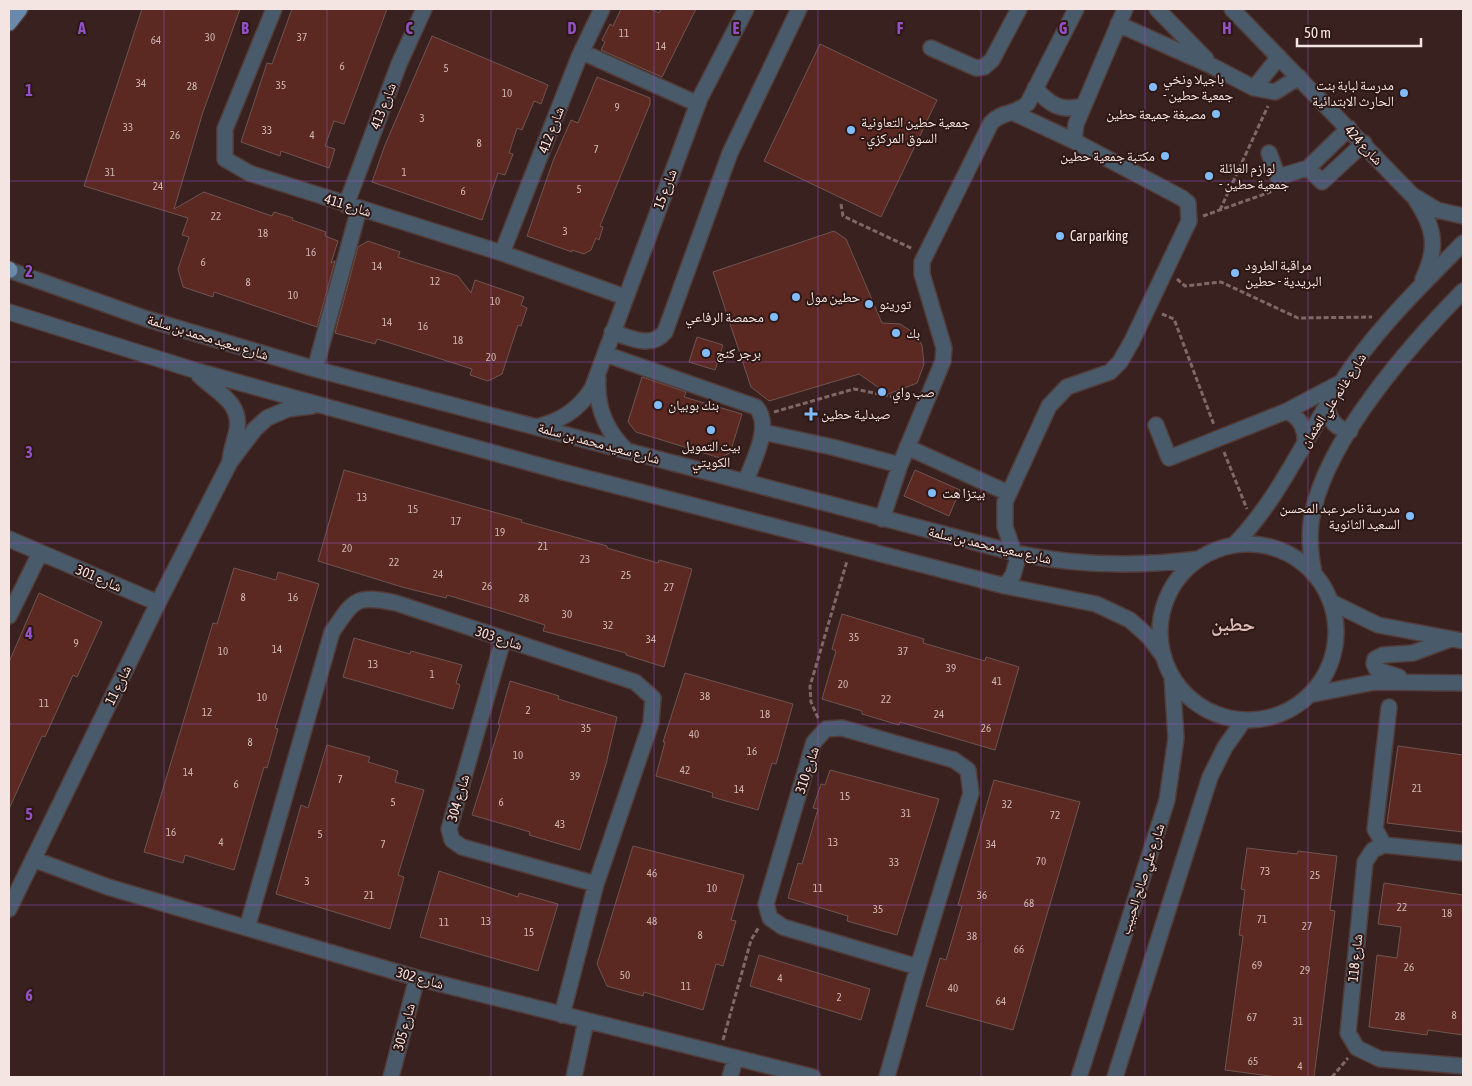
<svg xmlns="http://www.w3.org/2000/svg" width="1472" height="1086" font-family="'Asap Condensed','Noto Naskh Arabic',sans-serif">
  <rect width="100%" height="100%" fill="#38211e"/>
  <path fill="#5c2822" stroke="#6f5551" d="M142,9H240L203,112L174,209L204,192L263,213L272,216L274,212L293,218L292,220L326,232L325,236L338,241L331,263L335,261L317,327L214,292L213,297L183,287L178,269L189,237L182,235L188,218L84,186Z
    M292,9H387L344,124L334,121L325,146L335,149L329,168L281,151L280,156L241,142L267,63L272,64Z
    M621,9H650L659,13L661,9H696L662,77L601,50L605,42L602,40L610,24L613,26Z
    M432,36L548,85L541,104L534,101L522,130L517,128L509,153L513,154L505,175L498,173L482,220L372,182L385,145Z
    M820,44L937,100L881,217L764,161Z
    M597,77L650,98V104L600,226L603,227L599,240L596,238L591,250L584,254L572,250V252L527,236L553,161L571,120L578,123Z
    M834,231L846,239L882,323L900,324L914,333L922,345L924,364L917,383L888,394L859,374L769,401L751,387L713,272Z
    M368,241L400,252L398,257L458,276L471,293L475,280L524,297L521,305L527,308L521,326L518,325L502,374L488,381L470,375L472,369L419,352L377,339L375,344L335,333L358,247Z
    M697,337L723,345L715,370L689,362Z
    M642,377L686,392L684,397L742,414L730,453L720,458L636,432L628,422Z
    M344,470L522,520L521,522L607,546V548L658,563L659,560L692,569L664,667L626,655V653L543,631L545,625L504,612L447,595L446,598L402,587L318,561Z
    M915,470L960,490L949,516L904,496Z
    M234,568L276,580L278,572L319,584L275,728L278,729L267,768L264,767L234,870L185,855L183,863L144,852L213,623L217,624Z
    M39,593L102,622L77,677L73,675L45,737L42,736L9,809V662Z
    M842,614L924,639L923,643L985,661L986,657L1019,667L995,750L900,722L899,725L862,714V711L822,699L836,651L832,649Z
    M354,638L410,654L411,651L462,665L456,683L460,685L453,709L343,677Z
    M685,673L793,704L776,764L772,763L758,810L712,797L713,793L656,776L665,742H663Z
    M510,681L559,696L558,699L617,717L606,764L580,850L529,835L530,832L472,815L500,725L498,724Z
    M327,745L370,757L368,762L398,771L395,782L424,790L398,875L404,877L390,929L276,894L301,805L308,808Z
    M1398,746L1463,755V832L1387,823Z
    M830,770L939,799L897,935L847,921L848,916L788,898L798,863L802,864L818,809L813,808L821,784L825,785Z
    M994,780L1080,802L1013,1030L926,1006L940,958L946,960L962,906L958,905Z
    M633,846L744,875L731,920L736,921L723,966L716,964L703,1010L644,992L643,996L607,986L597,964Z
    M1247,848L1297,854L1298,851L1337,856L1330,910L1335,911L1314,1077H1277L1225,1070L1243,936L1239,935L1245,890L1241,889Z
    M439,871L518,897L519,893L558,904L538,971L420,937Z
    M1384,883L1463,895V1035L1428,1030L1427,1035L1369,1027L1377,955L1397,958L1401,927L1378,924Z
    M759,955L870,989L861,1020L750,986Z"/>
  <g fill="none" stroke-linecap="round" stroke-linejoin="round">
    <g stroke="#523c39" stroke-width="18">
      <path id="minor" d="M274,9L225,129V159L249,173L502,253L625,297
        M1157,9L1206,59
        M1232,9L1412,195L1437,210L1463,216
        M1118,24L1212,66L1254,88L1275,92L1299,77
        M931,48L976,68L984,67L992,60L1019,9
        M582,52L698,104
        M1035,88C1050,105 1061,112 1083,106
        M1254,88L1279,57
        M1074,141L1076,124L1125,9
        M1269,153L1278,177L1308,168L1322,182L1364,143
        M1308,168L1349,128
        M1416,200C1435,228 1438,248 1423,279
        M346,205L399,64L424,9
        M502,253L579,57L602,9
        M9,270L147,319L315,369L1016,553C1077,566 1136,567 1198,559
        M9,312L197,371L563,472L1005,586L1096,604L1130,620L1149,637L1164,657
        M612,332C631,338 651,349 665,332L730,153L799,9
        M605,354L756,407C773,426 753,460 746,481
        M315,369L359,209
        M198,374C214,391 242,401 237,430C235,440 231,450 230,461
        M598,379C596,408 607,432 627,451
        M1327,406C1329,420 1336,429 1350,431
        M1287,411C1300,418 1306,428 1305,443
        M1156,425L1169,458L1287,411L1340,383
        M536,427C561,421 578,410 592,389L700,98L746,9
        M763,432L832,447L900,465
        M907,447L1008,493
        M882,519L900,465L943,361L944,348L922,274V262L991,123C1001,111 1017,115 1028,103L1076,9
        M9,539L158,603
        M1160 632a88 88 0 1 1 176 0a88 88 0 1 1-176 0Z
        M1234,545C1280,498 1305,437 1341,383C1374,331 1420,287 1463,243
        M1314,573C1310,553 1308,532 1313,512C1328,438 1411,344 1463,291
        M1005,586L1013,575L1017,561L1005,527V502L1049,406L1067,387L1110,372L1120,362L1132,341L1189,221L1188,203L1182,198L1074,141L1014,113
        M1331,602L1378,625L1463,641
        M9,616L40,553
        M503,640L449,829L452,840L462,847L596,884
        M1399,677L1377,670L1374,664L1375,659L1383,655L1413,653L1448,640
        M1309,695L1375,682L1463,683
        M1384,845L1375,829L1389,707
        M1463,853L1384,845L1373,850L1365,862L1348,1033L1357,1048L1380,1059L1463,1066
        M33,859L108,887L417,978L813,1077
        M9,909L158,603L230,462L255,429L267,418L288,409L312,406
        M247,928L332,632C354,600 355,594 396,603L635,682L653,698L651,723L596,884L562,1015
        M391,1077L417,978
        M574,1077L586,1021
        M730,1077L735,1059
        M887,1077L918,967L971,793L968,770L954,760L842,728L826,729L814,742L766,904L770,918L783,927L918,967
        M1079,1077L1167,800L1176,738L1172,677
        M1115,1077L1210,777L1225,747L1244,720"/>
    </g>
    <g stroke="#523c39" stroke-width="18">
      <path id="major" d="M9,23L20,9
        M9,269L10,270"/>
    </g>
    <path stroke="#7e6966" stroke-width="3" stroke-dasharray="5 2.5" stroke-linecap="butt" d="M841,204L843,216L913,249
      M1220,210L1268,106
      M1203,216L1273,191
      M1177,279L1185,286L1221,282L1298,318L1372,317
      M1162,314L1174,319L1214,425
      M774,412L854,389L910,400
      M1224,452L1247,509
      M818,718L811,702L810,686L847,561
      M723,1040L751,940L759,927
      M1332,1077L1348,1058"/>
    <use href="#minor" stroke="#495a6b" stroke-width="15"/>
    <use href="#major" stroke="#678aad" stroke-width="15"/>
  </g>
  <path fill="none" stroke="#9351c6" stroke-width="1" stroke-opacity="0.55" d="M164,9V1077M327,9V1077M491,9V1077M654,9V1077M818,9V1077M981,9V1077M1145,9V1077M1308,9V1077M9,181H1463M9,362H1463M9,543H1463M9,724H1463M9,905H1463"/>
  <g fill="#80bdfa" stroke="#2e1815" stroke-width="2">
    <circle cx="1153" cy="87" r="5"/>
    <circle cx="1404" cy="93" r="5"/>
    <circle cx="1216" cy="114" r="5"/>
    <circle cx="851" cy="130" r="5"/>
    <circle cx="1165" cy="156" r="5"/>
    <circle cx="1209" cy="176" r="5"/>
    <circle cx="1060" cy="236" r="5"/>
    <circle cx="1235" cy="273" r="5"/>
    <circle cx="796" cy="297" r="5"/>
    <circle cx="869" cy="304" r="5"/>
    <circle cx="774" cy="317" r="5"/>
    <circle cx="896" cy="333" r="5"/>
    <circle cx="706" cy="353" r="5"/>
    <circle cx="882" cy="392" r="5"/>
    <circle cx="658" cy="405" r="5"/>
    <path d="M808.5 406.5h5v5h5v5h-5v5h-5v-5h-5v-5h5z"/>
    <circle cx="711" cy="430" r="5"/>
    <circle cx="932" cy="493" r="5"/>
    <circle cx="1410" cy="516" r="5"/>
  </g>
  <g text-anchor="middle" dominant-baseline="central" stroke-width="4" stroke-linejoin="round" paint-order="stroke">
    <g font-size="11" fill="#cfb6b2">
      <text x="624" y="33">11</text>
      <text x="210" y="37">30</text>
      <text x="302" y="37">37</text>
      <text x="156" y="40">64</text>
      <text x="661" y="46">14</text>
      <text x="342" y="66">6</text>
      <text x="446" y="68">5</text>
      <text x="141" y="83">34</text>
      <text x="281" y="85">35</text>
      <text x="192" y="86">28</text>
      <text x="507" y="93">10</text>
      <text x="617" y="107">9</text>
      <text x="422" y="118">3</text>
      <text x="128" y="127">33</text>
      <text x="267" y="130">33</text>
      <text x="175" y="135">26</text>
      <text x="312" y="135">4</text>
      <text x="479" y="143">8</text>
      <text x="596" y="149">7</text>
      <text x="110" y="172">31</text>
      <text x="404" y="172">1</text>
      <text x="158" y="186">24</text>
      <text x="579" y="189">5</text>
      <text x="463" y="191">6</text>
      <text x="216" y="216">22</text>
      <text x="565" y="231">3</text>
      <text x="263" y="233">18</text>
      <text x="311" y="252">16</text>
      <text x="203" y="262">6</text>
      <text x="377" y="266">14</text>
      <text x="435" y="281">12</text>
      <text x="248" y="282">8</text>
      <text x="293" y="295">10</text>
      <text x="495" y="301">10</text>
      <text x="387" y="322">14</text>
      <text x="423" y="326">16</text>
      <text x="458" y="340">18</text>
      <text x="491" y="357">20</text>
      <text x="362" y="497">13</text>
      <text x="413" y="509">15</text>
      <text x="456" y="521">17</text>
      <text x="500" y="532">19</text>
      <text x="543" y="546">21</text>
      <text x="347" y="548">20</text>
      <text x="585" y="559">23</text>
      <text x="394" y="562">22</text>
      <text x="438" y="574">24</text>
      <text x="626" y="575">25</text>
      <text x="487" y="586">26</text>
      <text x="669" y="587">27</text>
      <text x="243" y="597">8</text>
      <text x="293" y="597">16</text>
      <text x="524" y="598">28</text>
      <text x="567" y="614">30</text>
      <text x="608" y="625">32</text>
      <text x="854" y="637">35</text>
      <text x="651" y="639">34</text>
      <text x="76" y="643">9</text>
      <text x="277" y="649">14</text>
      <text x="223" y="651">10</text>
      <text x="903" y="651">37</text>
      <text x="373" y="664">13</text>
      <text x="951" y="668">39</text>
      <text x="432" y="674">1</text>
      <text x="997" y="681">41</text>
      <text x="843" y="684">20</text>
      <text x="705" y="696">38</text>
      <text x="262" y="697">10</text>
      <text x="886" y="699">22</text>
      <text x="44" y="703">11</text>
      <text x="528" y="710">2</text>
      <text x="207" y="712">12</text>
      <text x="765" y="714">18</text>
      <text x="939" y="714">24</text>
      <text x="586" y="728">35</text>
      <text x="986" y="728">26</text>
      <text x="694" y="734">40</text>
      <text x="250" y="742">8</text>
      <text x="752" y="751">16</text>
      <text x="518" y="755">10</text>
      <text x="685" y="770">42</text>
      <text x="188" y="772">14</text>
      <text x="575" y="776">39</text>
      <text x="340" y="779">7</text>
      <text x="236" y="784">6</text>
      <text x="1417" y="788">21</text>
      <text x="739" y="789">14</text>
      <text x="845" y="796">15</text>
      <text x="393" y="802">5</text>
      <text x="501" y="802">6</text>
      <text x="1007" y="804">32</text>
      <text x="906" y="813">31</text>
      <text x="1055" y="815">72</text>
      <text x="560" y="824">43</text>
      <text x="171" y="832">16</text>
      <text x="320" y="834">5</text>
      <text x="221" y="842">4</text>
      <text x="833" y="842">13</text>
      <text x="383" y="844">7</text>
      <text x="991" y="844">34</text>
      <text x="1041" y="861">70</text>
      <text x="894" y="862">33</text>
      <text x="1265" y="871">73</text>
      <text x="652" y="873">46</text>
      <text x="1315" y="875">25</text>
      <text x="307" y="881">3</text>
      <text x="712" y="888">10</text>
      <text x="818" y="888">11</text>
      <text x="369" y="895">21</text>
      <text x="982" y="895">36</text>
      <text x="1029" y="903">68</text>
      <text x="1402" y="907">22</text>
      <text x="878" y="909">35</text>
      <text x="1447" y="913">18</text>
      <text x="1262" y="919">71</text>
      <text x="486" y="921">13</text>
      <text x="652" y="921">48</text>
      <text x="444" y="922">11</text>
      <text x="1307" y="926">27</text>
      <text x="529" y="932">15</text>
      <text x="700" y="935">8</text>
      <text x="972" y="936">38</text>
      <text x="1019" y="949">66</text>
      <text x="1257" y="965">69</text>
      <text x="1409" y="967">26</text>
      <text x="1305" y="970">29</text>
      <text x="625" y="975">50</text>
      <text x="780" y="978">4</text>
      <text x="686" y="986">11</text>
      <text x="953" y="988">40</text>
      <text x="839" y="997">2</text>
      <text x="1001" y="1001">64</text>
      <text x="1454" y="1015">8</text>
      <text x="1400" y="1016">28</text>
      <text x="1252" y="1017">67</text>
      <text x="1298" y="1021">31</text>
      <text x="1253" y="1061">65</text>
      <text x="1300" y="1066">4</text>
    </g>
    <g font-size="14" fill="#f5e5e2" stroke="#2e1815" text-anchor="start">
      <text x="1163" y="79">باجيلا ونخي<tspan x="1163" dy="16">- جمعية حطين</tspan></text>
      <text x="1394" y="85" text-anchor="end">مدرسة لبابة بنت<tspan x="1394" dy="16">الحارث الابتدائية</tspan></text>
      <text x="1206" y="114" text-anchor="end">مصبغة جميعة حطين</text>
      <text x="861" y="122">جمعية حطين التعاونية<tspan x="861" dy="16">- السوق المركزي</tspan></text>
      <text x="1155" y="156" text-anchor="end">مكتبة جمعية حطين</text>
      <text x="1219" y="168">لوازم العائلة<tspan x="1219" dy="16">- جمعية حطين</tspan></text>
      <text x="1070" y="236">Car parking</text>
      <text x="1245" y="265">مراقبة الطرود<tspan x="1245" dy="16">البريدية - حطين</tspan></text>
      <text x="806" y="297">حطين مول</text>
      <text x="879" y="304">تورينو</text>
      <text x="764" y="317" text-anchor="end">محمصة الرفاعي</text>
      <text x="906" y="333">بك</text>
      <text x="716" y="353">برجر كنج</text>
      <text x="892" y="392">صب واي</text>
      <text x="668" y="405">بنك بوبيان</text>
      <text x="821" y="414">صيدلية حطين</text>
      <text x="711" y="446" text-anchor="middle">بيت التمويل<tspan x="711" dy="16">الكويتي</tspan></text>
      <text x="942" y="493">بيتزا هت</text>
      <text x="1400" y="508" text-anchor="end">مدرسة ناصر عبد المحسن<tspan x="1400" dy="16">السعيد الثانوية</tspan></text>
    </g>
    <g font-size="14" fill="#f5e5e2" stroke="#2e1815">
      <text transform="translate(383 106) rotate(-69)">شارع 413</text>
      <text transform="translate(551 130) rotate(-69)">شارع 412</text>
      <text transform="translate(1364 145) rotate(47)">شارع 424</text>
      <text transform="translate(665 189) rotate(-69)">شارع 15</text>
      <text transform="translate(348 205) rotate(17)">شارع 411</text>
      <text transform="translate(208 337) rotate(17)">شارع سعيد محمد بن سلمة</text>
      <text transform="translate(1333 400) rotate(-57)">شارع غانم علي العثمان</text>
      <text transform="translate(599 443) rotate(15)">شارع سعيد محمد بن سلمة</text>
      <text transform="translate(990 545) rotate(13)">شارع سعيد محمد بن سلمة</text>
      <text transform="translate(99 578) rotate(23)">شارع 301</text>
      <text transform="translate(499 638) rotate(18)">شارع 303</text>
      <text transform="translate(118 685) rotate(-64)">شارع 11</text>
      <text transform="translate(807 770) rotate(-72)">شارع 310</text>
      <text transform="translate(458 798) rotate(-74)">شارع 304</text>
      <text transform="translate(1142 879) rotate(-72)">شارع علي صالح الحبيب</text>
      <text transform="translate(1355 958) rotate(-84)">شارع 118</text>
      <text transform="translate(420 978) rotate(15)">شارع 302</text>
      <text transform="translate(404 1027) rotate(-75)">شارع 305</text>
    </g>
    <g font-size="19" font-weight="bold" fill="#dcbdb8" stroke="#2e1815">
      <text x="1233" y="624">حطين</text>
    </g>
  </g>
  <g font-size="16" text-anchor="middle" font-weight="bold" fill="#9351c6" stroke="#2e1815" stroke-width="4" stroke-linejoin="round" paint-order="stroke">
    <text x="82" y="34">A</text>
    <text x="245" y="34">B</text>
    <text x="409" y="34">C</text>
    <text x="572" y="34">D</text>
    <text x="736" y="34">E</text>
    <text x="900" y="34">F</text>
    <text x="1063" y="34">G</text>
    <text x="1227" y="34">H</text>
    <text x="29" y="96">1</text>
    <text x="29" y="277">2</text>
    <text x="29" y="458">3</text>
    <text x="29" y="639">4</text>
    <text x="29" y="820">5</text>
    <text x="29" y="1001">6</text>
  </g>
  <rect width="1472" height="1086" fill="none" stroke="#f5e5e2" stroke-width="20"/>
  <path d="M1297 38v8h124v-8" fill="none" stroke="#f5e5e2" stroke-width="2.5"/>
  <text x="1304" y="38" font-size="15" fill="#f5e5e2" stroke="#2e1815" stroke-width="4" paint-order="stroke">50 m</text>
</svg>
